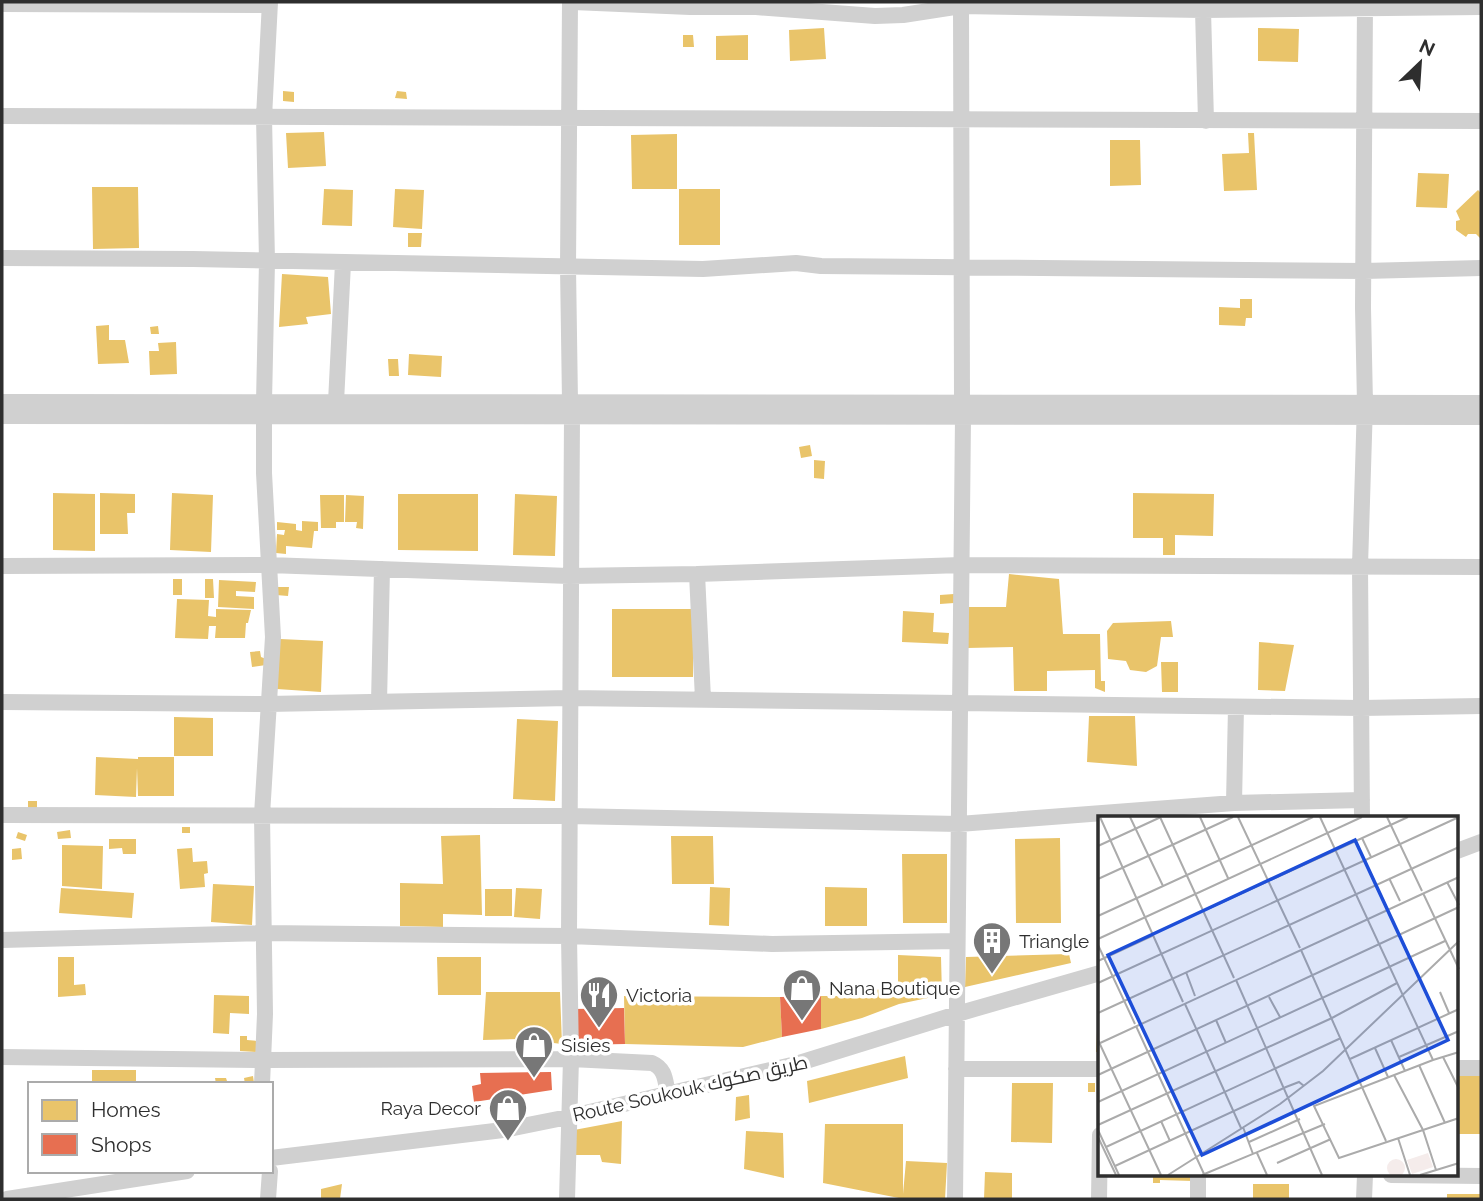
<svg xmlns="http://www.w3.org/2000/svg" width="1483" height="1201" font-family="Raleway,Cairo,sans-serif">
  <rect width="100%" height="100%" fill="#fff"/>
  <path fill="#e9c46a" d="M824,28L826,59L790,61L789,30Z
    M1258,28L1299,29L1298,62L1258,61Z
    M683,35H693L694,47H683Z
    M748,35V60H716V36Z
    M283,91L294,92V102L283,101Z
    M397,91L406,92L407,99L395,98Z
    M324,132L326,166L288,168L286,133Z
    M1248,133H1254L1257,190L1224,191L1222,154L1249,153Z
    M677,134V189H632L631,135Z
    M1110,140H1140L1141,185L1110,186Z
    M1418,173L1449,174L1447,208L1416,207Z
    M92,187H138L139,248L93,249Z
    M324,189L353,190L352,226L322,225Z
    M395,189L424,190L422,229L393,227Z
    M679,189H720V245H679Z
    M1478,190L1481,193V239L1476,234H1468L1466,237L1456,230V221L1460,220L1456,211Z
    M408,233H422L421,247H408Z
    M282,274L328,277L331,314L306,317L308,324L279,327Z
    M1240,299H1252V318H1246L1245,326L1219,325V307L1240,308Z
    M109,325V340H125L129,363L98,364L96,326Z
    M158,326L159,334H151L150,327Z
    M176,342L177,374L150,375L149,351H159L158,343Z
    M409,354L442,356L441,377L408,375Z
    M388,359H398L399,376H389Z
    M810,445L812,456L801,458L799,447Z
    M814,460L825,461L824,479L814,478Z
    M53,493L95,494V551L53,550Z
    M100,493L135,494V513H127L128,534H100Z
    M172,493L213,495L211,552L170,550Z
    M1133,493L1214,494L1213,536L1175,535V555H1163V538H1133Z
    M398,494H478V551L398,550Z
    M515,494L557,496L555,556L513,555Z
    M320,495H344V522H336V528H321Z
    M346,495L364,496L363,529L356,528L357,522H345Z
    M302,521L318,522V531H314L312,548L286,546V554L276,553L277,534L284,535L285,530H277V522L296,524V530L302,531Z
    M1009,574L1059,579L1063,634H1100L1101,681H1105V692L1095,688V670L1047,671V691H1014L1013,647L967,648V607H1006Z
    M173,579H182V595H173Z
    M205,579H213L214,598H205Z
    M219,580L256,582L255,592L236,591V596L254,597V609L218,607Z
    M277,587H289L288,596L276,595Z
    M954,594V603L940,604V595Z
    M177,599L209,600L208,616L216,617V609L251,610L248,623H246L245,638H215L216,626H209L208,639L175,638Z
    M612,609H693V677H612Z
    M903,611L934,613L933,632L949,633L948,644L902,642Z
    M1171,621L1173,637H1161L1157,666L1146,672L1130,670L1126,661L1108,659L1107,631L1113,623Z
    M280,639L323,641L321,692L277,689Z
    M1259,642L1294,645L1285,691L1258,690Z
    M260,651L261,657L266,659V665L252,667L250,652Z
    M1161,662H1178V692H1162Z
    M1089,716H1135L1137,766L1087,762Z
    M174,717L213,718V756H174Z
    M517,719L558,721L555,801L513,799Z
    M96,757L138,759V757H174V796H138L137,768L136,797L95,795Z
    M28,801H37V809H28Z
    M182,827H190V833H182Z
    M70,830L71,838L58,839L57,832Z
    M18,832L27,835L25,841L16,838Z
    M480,835L482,915L443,914V927L400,926V883L443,884L441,836Z
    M671,836H713L714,884H672Z
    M1060,838L1061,923H1016L1015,839Z
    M109,839H136V854H123L122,848L109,849Z
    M62,845L103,846L102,889L62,886Z
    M21,848L22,859L12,860V849Z
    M192,848L193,862L207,861L208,873L204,874L205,887L180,889L177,849Z
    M902,854H947V923H903Z
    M213,884L254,886L252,925L211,922Z
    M710,887L730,888L729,926L709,925Z
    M825,887L867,888V926H825Z
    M61,888L134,893L132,918L59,913Z
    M516,888L542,889L540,919L514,917Z
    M485,889H512V916H485Z
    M1069,954L1071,963L965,987L966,957Z
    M898,955L941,957L942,995L899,1004L862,1018L821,1029V996H860L873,995V990L898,988Z
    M58,957H74V985L85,984L86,995L58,997Z
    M437,957H481V995H438Z
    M486,992H560L562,1044L520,1039L483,1040Z
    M214,995L249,996V1014L230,1013L229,1034L213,1033Z
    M624,996L780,997L782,1037L743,1047L625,1044Z
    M1098,1010H1100V1052H1096Z
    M240,1036H247V1040L258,1041V1052L240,1051Z
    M905,1056L908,1078L809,1103L807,1081Z
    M92,1070H136V1084H92Z
    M1457,1071H1481V1134H1457Z
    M253,1076L254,1083L245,1084L244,1078Z
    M215,1078H226L227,1081H242V1084H216Z
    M1012,1083H1053L1052,1143L1011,1142Z
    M1088,1083H1095V1092H1088Z
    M749,1095L750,1118L735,1121L736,1097Z
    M622,1121L621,1164L602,1162L600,1155H576L574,1130Z
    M825,1124H903V1194L906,1161L947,1163L945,1199H904L823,1183Z
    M746,1131L783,1133L784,1178L744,1169Z
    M985,1172L1012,1173V1199H984Z
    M1153,1175H1193V1181L1160,1180V1183H1153Z
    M342,1184L340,1199H321V1189Z
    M1253,1184H1289V1199H1253Z
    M1447,1194H1481V1199H1447Z"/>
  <path fill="#e76f51" d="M821,996V1029L782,1037L780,997Z
    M624,1008L625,1044L575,1045L574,1009Z
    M551,1072L552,1090L474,1102L472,1086L481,1084L480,1073Z"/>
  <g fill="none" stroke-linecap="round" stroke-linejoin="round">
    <path stroke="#d0d0d0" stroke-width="16" d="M570,2L568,267L570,402
      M573,2L690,7H756L875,16L903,15L961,6L1203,10L1481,7
      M961,2L962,403
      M2,4L270,5
      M1203,10L1206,121
      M2,116L1481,121
      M2,258L193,259L703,269L796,263L821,266L1364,271L1481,268
      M2,402L1481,403
      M264,402L267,261L264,117L270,2
      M336,402L343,263
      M2,416L1481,417
      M2,566L269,565L569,576L697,574L961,565L1481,567
      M697,574L703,699
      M2,702L268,704L569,698L1361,708L1481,706
      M379,702L382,569
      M1234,803L1236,707
      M2,815L569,816L959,824L1234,803L1362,800
      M1362,818L1360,566L1365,404L1363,308L1365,2
      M1457,851L1481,842
      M2,940L262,933L569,936L772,944L957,941
      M2,1057L263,1060L571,1059L652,1063C666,1069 665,1081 668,1094
      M1457,1068H1481
      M956,1069H1100
      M262,1084L265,1014L262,815L273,637L264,473V416
      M271,1158L503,1130L568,1117L796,1064L957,1014L1100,973
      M1391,1175L1481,1176
      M7,1199L187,1171
      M268,1199L270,1171
      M567,1199L571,1059L569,936L572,416
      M955,1199L963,417
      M1099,1199L1100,1135
      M1198,1199V1175
      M1364,1199L1365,1175"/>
  </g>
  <defs>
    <g id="building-pin" transform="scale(2.0125)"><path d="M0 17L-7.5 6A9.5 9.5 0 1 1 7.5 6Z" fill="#777" stroke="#fff"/><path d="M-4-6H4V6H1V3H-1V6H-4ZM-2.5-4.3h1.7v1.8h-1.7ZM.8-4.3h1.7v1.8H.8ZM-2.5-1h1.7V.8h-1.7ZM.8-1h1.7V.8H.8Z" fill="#fff"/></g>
    <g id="shop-pin" transform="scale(2.0125)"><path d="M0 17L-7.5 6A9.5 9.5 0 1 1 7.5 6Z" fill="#777" stroke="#fff"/><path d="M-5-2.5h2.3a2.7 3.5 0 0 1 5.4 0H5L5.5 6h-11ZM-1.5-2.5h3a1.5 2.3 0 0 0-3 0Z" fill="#fff"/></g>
    <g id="restaurant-pin" transform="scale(2.0125)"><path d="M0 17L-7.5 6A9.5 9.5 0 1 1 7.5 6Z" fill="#777" stroke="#fff"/><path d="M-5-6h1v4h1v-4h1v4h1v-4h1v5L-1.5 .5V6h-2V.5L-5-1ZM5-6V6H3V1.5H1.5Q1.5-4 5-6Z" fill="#fff"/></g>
  </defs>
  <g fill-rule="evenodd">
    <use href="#building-pin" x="992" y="941"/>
    <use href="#shop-pin" x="802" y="988"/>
    <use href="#restaurant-pin" x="599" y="995"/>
    <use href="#shop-pin" x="534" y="1045"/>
    <use href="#shop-pin" x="508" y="1108"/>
  </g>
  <g text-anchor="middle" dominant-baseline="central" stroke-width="7" stroke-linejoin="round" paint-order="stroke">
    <g font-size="19" fill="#2e2e2e" stroke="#fff" text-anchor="start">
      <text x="1019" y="941">Triangle</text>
      <text x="829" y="988">Nana Boutique</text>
      <text x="626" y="995">Victoria</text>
      <text x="561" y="1045">Sisies</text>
      <text x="481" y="1108" text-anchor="end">Raya Decor</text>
    </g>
    <g font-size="19" fill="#2e2e2e" stroke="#fff">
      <text transform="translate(690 1088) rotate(-13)">Route Soukouk طريق صكوك</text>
    </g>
  </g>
  <g transform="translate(1098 816)">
    <rect width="360" height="360" fill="#fff"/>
    <path d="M330,337L335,351L314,358L309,344ZM289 352a9 9 0 1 1 18 0a9 9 0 1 1-18 0Z" fill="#f5eceb"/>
    <path fill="none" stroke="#ababab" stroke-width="2" d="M2,1L85,186M32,1L65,70M62,1L136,162M102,1L130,62M140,1L202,132M222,1L335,244L361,236M289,1L324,75M264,22L273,41M0,30L63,1M291,62L302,85M0,63L135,1M349,66L361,89M325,77L361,153M105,95L310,1M0,100L215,1M0,123L264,1M0,129L37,208M203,134L288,325M0,145L56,119M88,156L97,180M138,164L224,359M0,167L361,1M342,176L351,197M171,181L182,201M87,188L143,312M0,197L361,31M118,204L128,227M38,210L106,358M0,224L63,359M293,224L307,255M0,228L361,61M277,232L290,261M301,241L361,215M345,241L361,273M252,243L361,193M335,244L216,290L241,342L361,302M321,249L347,307M0,259L361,91M296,259L325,314L338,354M0,286L347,125M63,305L72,325M0,309L234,202L299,167M145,311L155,338M0,314L21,359M0,321L18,359M300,322L312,359M151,326L202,303M8,331L243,222M159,337L169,359M179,347L233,323M17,350L188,271L201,266L206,270M70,359L182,288L225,255L361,125M104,359L227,308M322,359L361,347"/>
    <path fill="#1d4ed8" fill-opacity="0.15" stroke="#1d4ed8" stroke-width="3.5" d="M257,24L350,224L104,339L10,139Z"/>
    <rect width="360" height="360" fill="none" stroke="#2e2e2e" stroke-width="3.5"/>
  </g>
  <rect width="1483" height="1201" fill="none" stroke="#2e2e2e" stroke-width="7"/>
  <rect x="28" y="1082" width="245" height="91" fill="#ffffff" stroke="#ababab" stroke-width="2"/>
  <rect x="42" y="1100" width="35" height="21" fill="#e9c46a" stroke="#ababab" stroke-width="2"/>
  <text x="91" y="1117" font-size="21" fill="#2e2e2e">Homes</text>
  <rect x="42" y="1134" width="35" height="21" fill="#e76f51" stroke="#ababab" stroke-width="2"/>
  <text x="91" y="1152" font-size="21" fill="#2e2e2e">Shops</text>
  <g transform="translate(1420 63) rotate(25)" stroke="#ffffff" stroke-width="5" paint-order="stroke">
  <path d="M0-5L12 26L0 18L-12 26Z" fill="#2e2e2e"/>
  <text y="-10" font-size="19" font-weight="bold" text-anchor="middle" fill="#2e2e2e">N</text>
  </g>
</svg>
